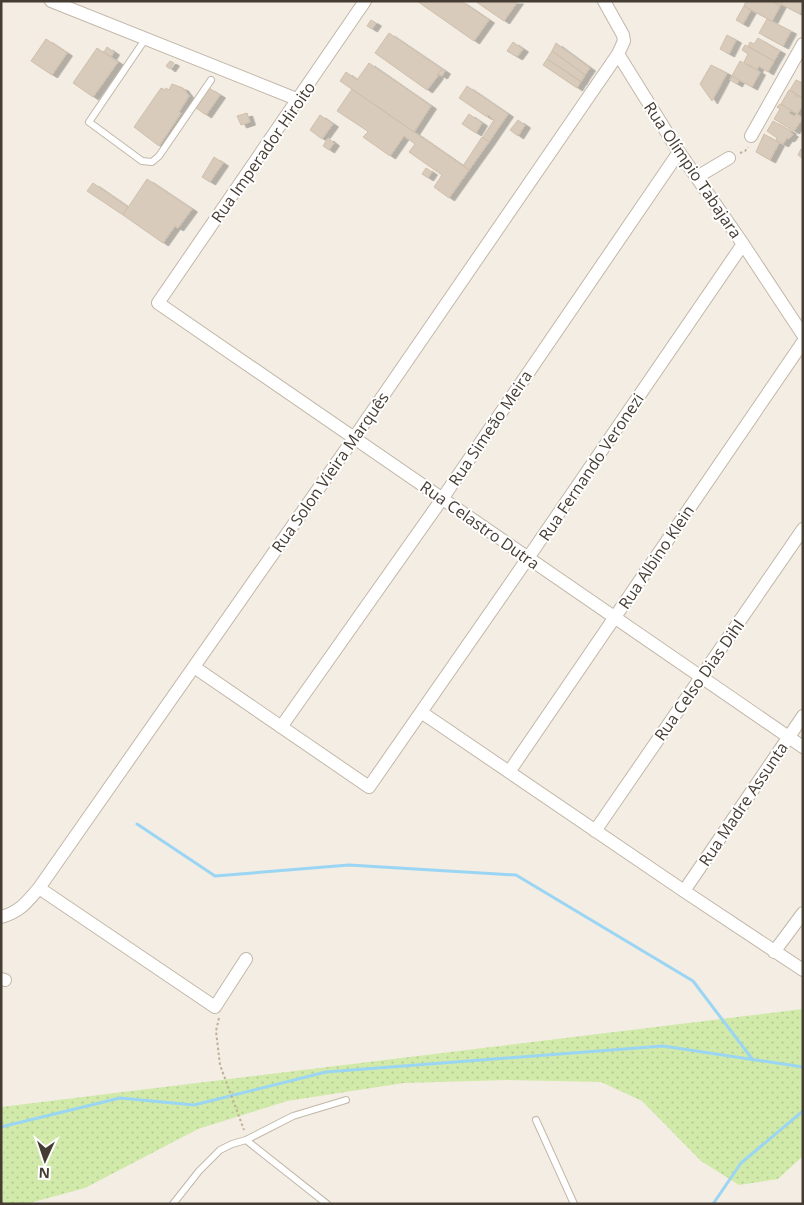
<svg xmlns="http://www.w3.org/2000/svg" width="804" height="1205" font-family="'Open Sans',sans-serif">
  <defs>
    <pattern id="grass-dots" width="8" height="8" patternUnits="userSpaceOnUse" patternTransform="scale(1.25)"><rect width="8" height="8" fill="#d1eaa9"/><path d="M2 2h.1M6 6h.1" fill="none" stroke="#b5ca92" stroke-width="1.8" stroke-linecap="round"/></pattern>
    <filter id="shadow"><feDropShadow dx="5.5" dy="3" stdDeviation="0" flood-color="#0004"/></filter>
  </defs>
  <rect width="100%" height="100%" fill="#f3ede3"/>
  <path fill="url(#grass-dots)" d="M803,1009V1156L778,1179L739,1185L701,1161L642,1101L601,1082L508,1080L404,1083L287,1101L198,1129L85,1188L26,1204H1V1107Z"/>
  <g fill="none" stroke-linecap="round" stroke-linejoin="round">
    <path stroke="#9bd5f4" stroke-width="3" d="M137,824L215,876L349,865L516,875L693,981L753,1060
      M1,1127L120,1098L194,1105L326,1072L663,1046L803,1067
      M713,1204L741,1163L803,1111"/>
  </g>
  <path fill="#d8cbbb" stroke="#d0bfab" filter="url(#shadow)" d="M417,1H461L489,20L474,41Z
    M475,1H518L504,21Z
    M746,1H772L780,6L772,21L744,6Z
    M772,1H782L780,6Z
    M782,1H802L803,8L800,14L781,4Z
    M744,6L751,10L743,24L736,20Z
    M767,19L791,31L783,46L759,33Z
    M371,20L376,23L372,29L367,26Z
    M389,33L442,69L437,75L438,76L427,90L375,53Z
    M727,35L736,40L729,54L720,49Z
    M758,38L780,51L774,61L748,46L750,42L754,44Z
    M46,39L67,53L52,75L31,61Z
    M513,42L523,49L517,57L507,51Z
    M556,43L590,68L585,75L552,51Z
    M745,45L774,61L768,72L759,66L757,70L744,62L748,54L742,50Z
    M107,47L114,52L111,57L104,52Z
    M97,48L118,62L93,97L73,83Z
    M552,51L585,75L581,82L547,59Z
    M547,59L581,81L577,88L543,65Z
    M170,61L174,63L170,69L166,66Z
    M740,61L760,72L752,87L732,76Z
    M369,63L431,106L414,132L340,81L346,72L357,80Z
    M711,65L727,73L712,101L700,84Z
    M442,69L445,71L442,76L438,74Z
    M732,76L739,80L737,84L730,80Z
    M796,80L803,83V98L790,90Z
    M172,84L183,88L189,96L179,112L181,113L159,146L134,127L161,88L165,90L166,88L169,90Z
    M467,86L508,114L489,142L483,137L494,120L488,115L487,117L459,98Z
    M209,88L220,95L206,115L196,108Z
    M352,89L469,170L449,198L434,187L442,175L409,152L415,144L404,136L390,156L363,137L368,132L366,130L337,111Z
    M789,90L796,94L795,96L803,98V105L797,114L781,104Z
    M780,104L791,110L789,113L794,116L796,114L803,118L794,131L774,119L780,109L777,107Z
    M247,113L250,122L241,125L237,116Z
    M469,114L482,123L476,133L462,124Z
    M320,115L333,124L322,139L310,130Z
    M518,120L525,125L518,136L510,130Z
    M773,121L791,131L790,132L793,134L789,139L787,138L783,144L776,140L777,138L767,131Z
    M764,134L779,143L770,160L756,152Z
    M482,137L489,142L469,170L463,166Z
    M328,138L334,143L329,150L323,146Z
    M801,149L803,150L802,158L798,155Z
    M214,157L223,163L210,182L202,177Z
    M426,168L432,172L428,178L422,174Z
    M147,179L192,209L178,228L175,226L163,243L123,215Z
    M93,183L128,207L123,215L87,191Z"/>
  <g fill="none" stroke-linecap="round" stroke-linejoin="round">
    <g stroke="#c2b7a8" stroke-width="8">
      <path id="service" d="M146,38L89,122L142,161L152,162L159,156L211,80
        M536,1120L574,1204
        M246,1140L327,1204
        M173,1204L199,1171L220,1150L232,1144L246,1140L293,1116L346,1100"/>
    </g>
    <g stroke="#c2b7a8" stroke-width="14">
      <path id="minor" d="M51,1L299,100
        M365,1L158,303L803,747
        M604,1L623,35L624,41L618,54L679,152L743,244L803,335
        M751,136L803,44
        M697,177L729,158
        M194,667L369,787L528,558L743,244
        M421,712L684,891L803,970
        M281,727L442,499L679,152
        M509,772L803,342
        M595,831L803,529
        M39,888L215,1007L246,959
        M684,891L803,716
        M1,917C20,912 27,902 39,888L354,438L618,54
        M774,952L803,913
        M1,979L5,980"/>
    </g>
    <path stroke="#c1af96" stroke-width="2" stroke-dasharray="2.5 2.5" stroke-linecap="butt" d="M740,153L745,151L748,147
      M219,1018L216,1031L220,1065L244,1130"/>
    <use href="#service" stroke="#fff" stroke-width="6"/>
    <use href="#minor" stroke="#fff" stroke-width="12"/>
  </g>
  <g text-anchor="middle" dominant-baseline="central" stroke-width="4" stroke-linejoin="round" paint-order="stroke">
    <g font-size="16" fill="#453d33" stroke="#fff">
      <text transform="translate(263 152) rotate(-55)">Rua Imperador Hiroito</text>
      <text transform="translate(693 170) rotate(56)">Rua Olímpio Tabajara</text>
      <text transform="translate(490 428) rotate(-56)">Rua Simeão Meira</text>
      <text transform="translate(591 467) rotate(-56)">Rua Fernando Veronezi</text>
      <text transform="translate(330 472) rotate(-55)">Rua Solon Vieira Marquês</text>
      <text transform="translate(480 525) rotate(35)">Rua Celastro Dutra</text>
      <text transform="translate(656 557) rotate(-56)">Rua Albino Klein</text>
      <text transform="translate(699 680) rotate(-55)">Rua Celso Dias Dihl</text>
      <text transform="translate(743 804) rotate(-56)">Rua Madre Assunta</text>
    </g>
  </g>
  <rect width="804" height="1205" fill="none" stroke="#453d33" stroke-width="5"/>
  <g transform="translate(45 1160) rotate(183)" stroke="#ffffff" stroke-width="4" paint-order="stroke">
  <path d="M0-4L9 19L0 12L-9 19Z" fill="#453d33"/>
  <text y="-8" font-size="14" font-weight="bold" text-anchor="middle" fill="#453d33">N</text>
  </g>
</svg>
